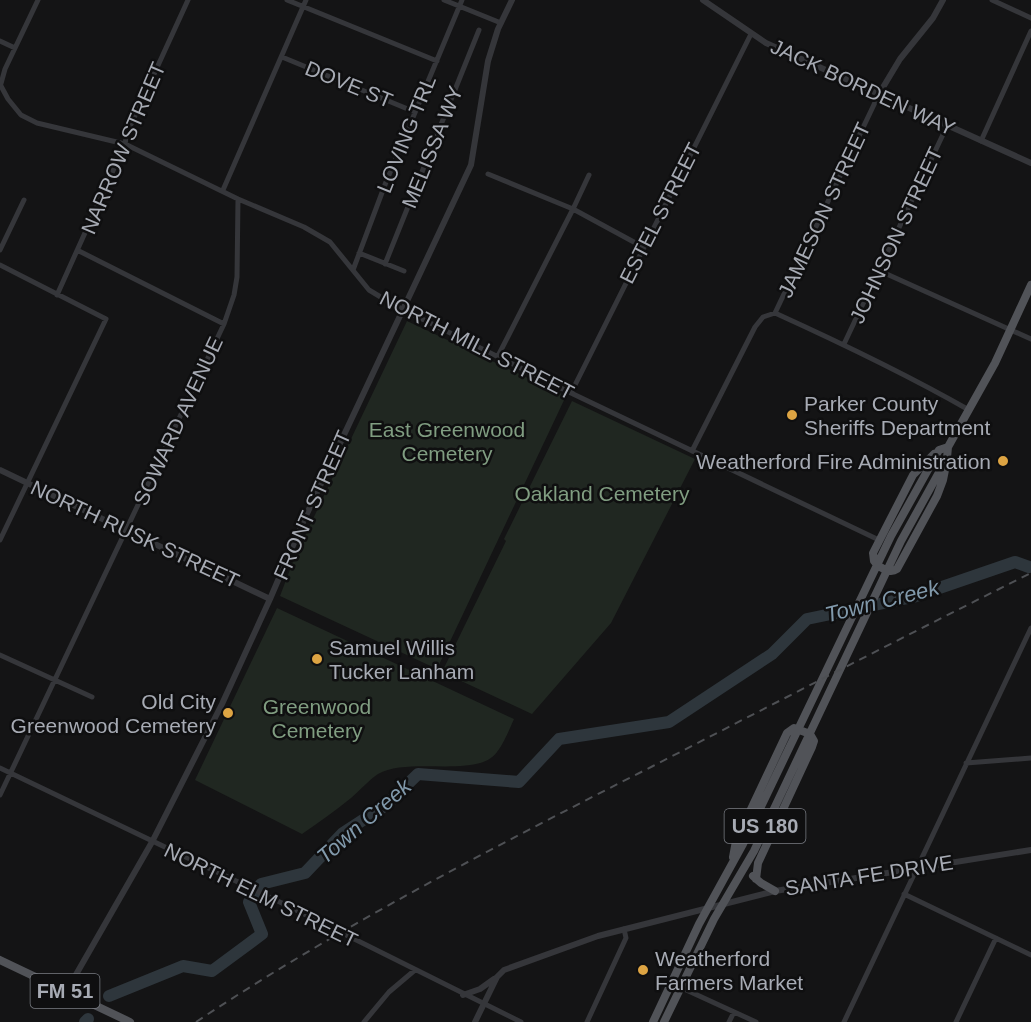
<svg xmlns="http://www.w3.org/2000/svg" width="1031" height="1022" font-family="Helvetica,sans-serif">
  <rect width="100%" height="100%" fill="#141415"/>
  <path fill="#202721" d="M407,321L566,396L437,669L280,596L294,559Z
    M572,401L695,459L611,623L532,714L442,672L506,541L504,539Z
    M277,608L514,719C509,730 504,743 497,752C478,779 409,756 378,774C369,780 359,791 351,798C335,811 319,822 302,834L195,780Z"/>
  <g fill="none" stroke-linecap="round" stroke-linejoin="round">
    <path stroke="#2e363c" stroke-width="12" d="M109,996L183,966L212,971L262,934L249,902L261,884L305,873L343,833L386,805L418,774L519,782L559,739L669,722L772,654L807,619L913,597L1015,562L1029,567
      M85,1022L88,1019"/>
    <path stroke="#35363a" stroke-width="5" d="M287,0L437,61
      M444,0L501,23
      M992,0L1031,18
      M0,41L15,48
      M282,57L415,112
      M1,86L8,99L21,115L37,123L125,144L238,199L304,227L330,242L369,290L394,305L571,393L879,540
      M0,87L5,69L38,0
      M981,141L1031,31
      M488,174L573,209L643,247
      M223,190L306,0
      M0,250L24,200
      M79,251L224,324
      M359,253L404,271
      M385,264L479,30
      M0,265L106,319L0,540
      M353,270L386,182L462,0
      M880,271L1031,339
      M57,295L125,144L127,133L188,0
      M775,313C841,343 906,374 969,410
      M844,344L947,126
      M498,356L573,209L589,175
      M571,393L751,34
      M692,451L755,327L763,317L775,313L879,94
      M0,655L92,697
      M966,763L1031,758
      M0,768L286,905L521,1022
      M0,795L224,324L234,295L237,277L238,199
      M904,894L1031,955
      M671,983L756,1022
      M364,1022L389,992L415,970
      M587,1022L626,938L624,929
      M729,1022L734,1012
      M844,1022L1031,628
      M956,1022L996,938"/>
    <path stroke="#35363a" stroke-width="6" d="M703,0L766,43L879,94L900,59L933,18L943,0
      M876,93L1031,163
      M0,470L270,599
      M66,992L152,842L222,704L270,599L303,522L471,165L488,61L498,29L512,0
      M463,995L480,989L494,979
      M475,1022L497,977L504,970L598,936L775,891L1031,850"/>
    <path stroke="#515358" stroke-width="8" d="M934,454L913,475L873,553L874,561C879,568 890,574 897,569L937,496L943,480L946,465
      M733,857L736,841L787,733L794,728L810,734L814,741L812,747L758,863L756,879
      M753,876L761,883L775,891
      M0,960L130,1022
      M653,1022L699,924L743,844L891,536L939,450L948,447
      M664,1022L714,919L754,851L901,541L947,458L948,447L995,363L1031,285"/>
    <path stroke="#4e5054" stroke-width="2" stroke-dasharray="8 6" stroke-linecap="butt" d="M196,1022C342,925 498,845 653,766C779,701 905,636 1031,573"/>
  </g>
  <g fill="#dda443" stroke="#0f0f10" stroke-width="2">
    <circle cx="792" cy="415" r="6"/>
    <circle cx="1003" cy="461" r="6"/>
    <circle cx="317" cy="659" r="6"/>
    <circle cx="228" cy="713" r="6"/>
    <circle cx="643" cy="970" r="6"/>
  </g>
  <g text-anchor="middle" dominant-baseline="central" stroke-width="5" stroke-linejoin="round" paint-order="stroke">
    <g fill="#0f0f10" stroke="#797c83" stroke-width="1.5">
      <rect x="724.5" y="809" width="81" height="34" rx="4.5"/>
      <rect x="30.5" y="974" width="69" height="34" rx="4.5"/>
    </g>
    <g font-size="20" font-weight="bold" fill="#a7abb4">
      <text x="765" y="826">US 180</text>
      <text x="65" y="991">FM 51</text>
    </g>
    <g font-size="21" fill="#a7abb4" stroke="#0f0f10">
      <text transform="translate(349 84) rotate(22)">DOVE ST</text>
      <text transform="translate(863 87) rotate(25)">JACK BORDEN WAY</text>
      <text transform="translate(406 134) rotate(-68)">LOVING TRL</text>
      <text transform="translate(432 147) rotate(-68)">MELISSA WY</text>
      <text transform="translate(123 148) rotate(-67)">NARROW STREET</text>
      <text transform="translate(824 210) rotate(-65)">JAMESON STREET</text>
      <text transform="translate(660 213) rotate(-63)">ESTEL STREET</text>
      <text transform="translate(896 235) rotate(-65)">JOHNSON STREET</text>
      <text transform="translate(477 345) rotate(27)">NORTH MILL STREET</text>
      <text transform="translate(178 421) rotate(-65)">SOWARD AVENUE</text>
      <text transform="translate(312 505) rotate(-66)">FRONT STREET</text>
      <text transform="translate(135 534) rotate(25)">NORTH RUSK STREET</text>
      <text transform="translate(869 875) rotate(-9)">SANTA FE DRIVE</text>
      <text transform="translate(261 895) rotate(26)">NORTH ELM STREET</text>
    </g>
    <g font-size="21" fill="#a7abb4" stroke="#0f0f10" text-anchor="start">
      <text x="804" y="403">Parker County<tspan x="804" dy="24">Sheriffs Department</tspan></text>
      <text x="991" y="461" text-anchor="end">Weatherford Fire Administration</text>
      <text x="329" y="647">Samuel Willis<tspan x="329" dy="24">Tucker Lanham</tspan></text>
      <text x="216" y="701" text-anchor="end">Old City<tspan x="216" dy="24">Greenwood Cemetery</tspan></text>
      <text x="655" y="958">Weatherford<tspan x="655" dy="24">Farmers Market</tspan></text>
    </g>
    <g font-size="21" fill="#809d81" stroke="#0f0f10">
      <text x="447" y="429">East Greenwood<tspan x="447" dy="24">Cemetery</tspan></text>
      <text x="602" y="493">Oakland Cemetery</text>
      <text x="317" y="706">Greenwood<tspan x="317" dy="24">Cemetery</tspan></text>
    </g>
    <g font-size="22" font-style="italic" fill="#8199ab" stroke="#0f0f10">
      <text transform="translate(882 601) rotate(-14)">Town Creek</text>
      <text transform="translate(364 821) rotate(-41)">Town Creek</text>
    </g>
  </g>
</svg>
